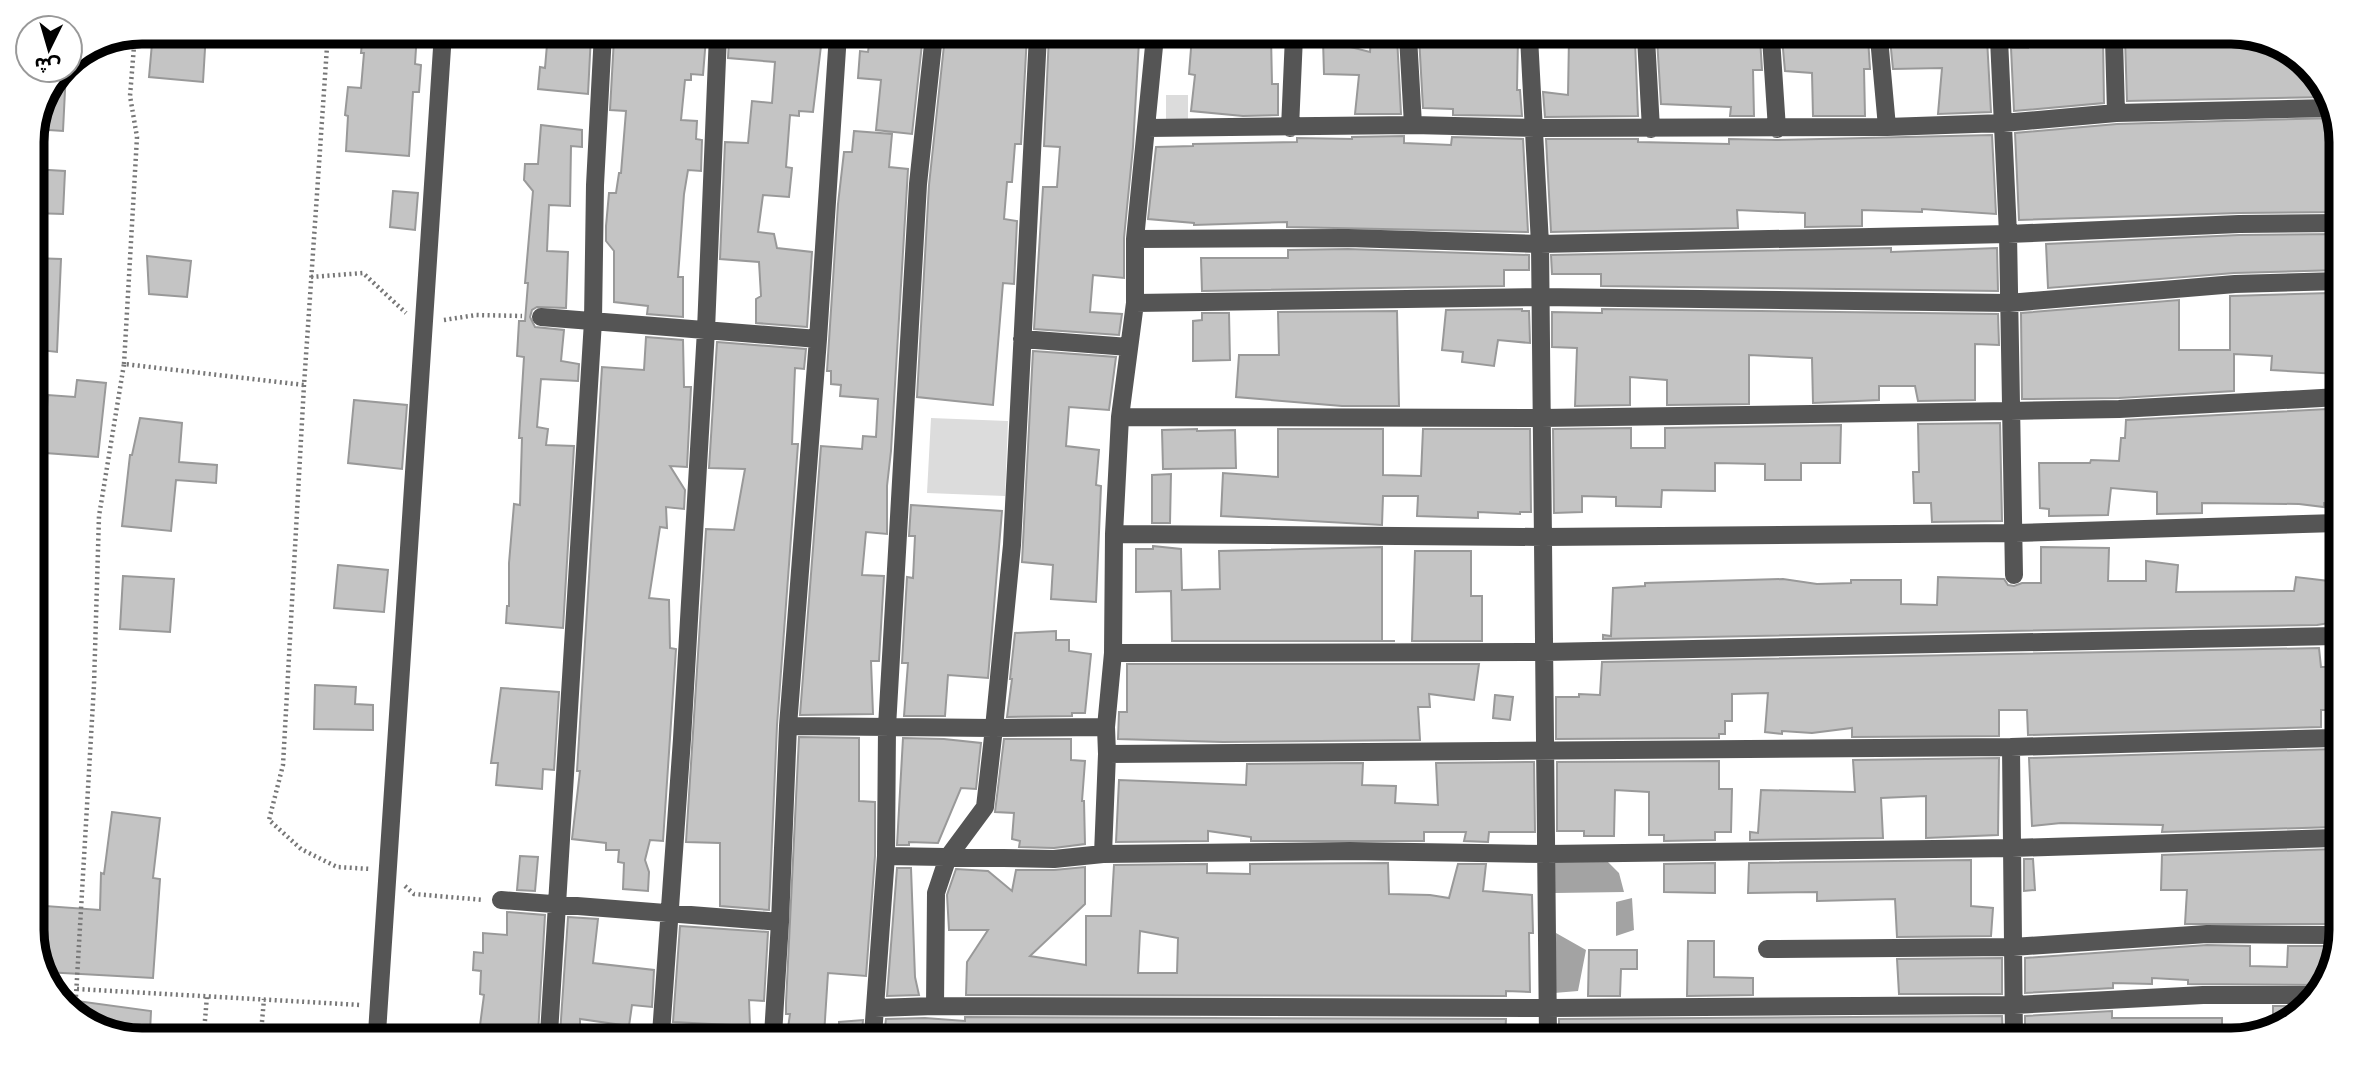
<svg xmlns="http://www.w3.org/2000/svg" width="2373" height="1072" font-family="Ubuntu,'Noto Sans Arabic',sans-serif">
  <rect width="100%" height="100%" fill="#fff"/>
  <path fill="#dcdcdc" d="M1166,95H1188V122H1166Z
    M931,418L1008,421L1005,496L927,493Z"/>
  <path fill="#a3a3a3" d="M1554,860H1606L1619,873L1624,892L1555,893Z
    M1632,898L1634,930L1616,936V902Z
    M1556,933L1586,950L1578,991L1554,993Z"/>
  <path fill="#c4c4c4" stroke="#999" stroke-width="2" fill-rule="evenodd" d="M153,32H206L203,82L149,77Z
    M363,32L417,33L415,64L421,65L419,92H413L409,156L346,151L348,116L345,115L348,87L361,88L364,53H361Z
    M548,33L591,35L588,94L538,89L540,67L545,68Z
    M617,33L706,38L703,75L691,74V80H685L681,120L697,121L696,139L702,140L701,171L688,170L684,194L678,277H683V317L647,314L648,306L614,302V251L606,241V226L609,193H616L619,173H621L626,111L610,110L614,38H617Z
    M746,34H813L812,45L821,46L813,112L799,111V116L790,115L786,167L792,168L789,197L763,195L758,232L774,234L777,248L812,252L807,327L756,323V299L761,296L759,262L720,259L725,142L748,143L752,101L772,103L775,62L728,58L729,40H732V37L745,39Z
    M886,34L923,35L912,134L876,130L881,80L858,78L860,51L868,52L869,44L885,45Z
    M986,35H1027L1021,144H1015L1012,182H1007L1004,219L1017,221L1014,284L1003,283L993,405L917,397L929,185L945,36L985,40Z
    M1049,35H1086L1139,41L1133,147L1124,238V278L1093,275L1090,312L1122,314L1119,335L1034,329L1043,187H1057L1060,147L1044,146Z
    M1192,36H1271L1272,84H1278V115L1243,116L1191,111L1195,75L1189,74Z
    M1371,36L1397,37L1401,114H1355L1359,75L1324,74L1323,40L1370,52Z
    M1419,37H1450V47L1492,46V37H1518L1517,90H1520L1522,116L1453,115V109L1423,108Z
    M1569,37L1632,38L1635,40L1638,116L1545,117L1543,92L1568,95Z
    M1708,38H1760L1762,70H1753L1754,116H1730L1731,107L1661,104L1657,39Z
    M1782,38H1868L1870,69H1864L1865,116H1813L1812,73L1785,71Z
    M1890,39H1987L1991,112L1938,114L1942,68L1893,69Z
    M2028,39H2103L2104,103L2014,111L2011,48H2028Z
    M2125,39L2274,40L2323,80L2328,97L2127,101Z
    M61,70H66L63,131L34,129Z
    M2336,118L2341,135V212L2239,213L2019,220L2015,133L2117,124Z
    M541,125L582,130V147L571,146L570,206L549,205L547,251L568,252L566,308L537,307L532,310L530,317L535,327L564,330L561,361L579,364L578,381L541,379L537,427L548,429L546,445L574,446L563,628L506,623L507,606H509V563L514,504L520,505L522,438H519L524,357L517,356L519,321H525L528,283H525L533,191L524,180L525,164H538Z
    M854,131L892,134L889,167L908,169L891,451L887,486V534L866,532L862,575L884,576L879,661H871L873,714L800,715L821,446L862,449L863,436L876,437L878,399L840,396L841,385L831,384V371H827L838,204L844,152H852Z
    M1992,135L1996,214L1922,209V212L1862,210V226L1805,227V213L1737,210L1738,228L1551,232L1546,139H1638V142L1729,144V139L1777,140Z
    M1404,136V143L1451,145L1452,137L1523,139L1528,232L1287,227V222L1194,225V223L1148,219L1156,147L1193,146V144L1297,142V138L1352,139V137Z
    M32,169L65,171L63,214L32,213Z
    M393,191L418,193L415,230L390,227Z
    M2340,234V270L2234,273L2048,288L2046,244L2239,235Z
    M1891,248V252L1997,248L1998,291L1601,286V274H1552L1551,255Z
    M1348,249L1529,255V270H1504V286L1202,291L1201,258H1288V250Z
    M147,256L191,261L187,297L149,294Z
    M32,258L61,259L57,352L32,349Z
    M2329,293L2327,339L2339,340L2338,374L2271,370L2272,356L2234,354V391L2119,398L2022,399L2021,313L2179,300V350H2230V296Z
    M1522,309V311H1529L1530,343L1498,340L1494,366L1462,362L1463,352L1442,350L1446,310Z
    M1602,309L1998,314L1999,345L1975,344V400L1918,401L1915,386H1879V400L1813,403L1812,358L1749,355V404L1667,405V380L1630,377V405L1575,406L1577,348L1552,347V312L1602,313Z
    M1397,311L1399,406H1342L1236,397L1239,355H1279L1278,312Z
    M1202,313H1229L1230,360L1193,361V321L1202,320Z
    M646,337L683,340L684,387H691L687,467L670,466L685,490L684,509L666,507L667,528L660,527L649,598L669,600L670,648L676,649L663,841L650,840L645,860L649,872L648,891L623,889L624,863L618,862L619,850H606V843L572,839L580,771H577L602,367L644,370Z
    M717,342L806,349L804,369L795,368L792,444H798L777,725L769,910L720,906V843L686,842L706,529L734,530L745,469L709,468Z
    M1033,351L1116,357L1109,410L1069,407L1066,446L1099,450L1096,485L1101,486L1096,602L1051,599L1053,565L1022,562Z
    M77,380L106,383L98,457L32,452V428L45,430L48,395L75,397Z
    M354,400L407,405L402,469L348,463Z
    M2327,409V412L2339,411L2338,504L2324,503V507L2299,504L2202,503V513L2157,514V492L2111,488L2108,515L2049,516V509L2040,508L2039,463H2090L2091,460L2119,461L2121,438H2125L2126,420Z
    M140,418L182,423L179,462L217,465L216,483L176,480L171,531L122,526L130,455H132Z
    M2000,423L2002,521L1932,522L1931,503H1914L1913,472H1919L1918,424Z
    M1841,425L1840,463H1801V480H1765V464L1715,463V491L1662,490L1661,507L1616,506V497L1582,496V512L1554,513L1553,429L1631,428V448H1665V428Z
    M1197,429V431L1235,430L1236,468L1163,469L1162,430Z
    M1278,429H1383V475L1421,476L1423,429H1530L1531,512H1520V514L1478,512V518L1417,516L1418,496H1383L1382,525L1221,516L1223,473L1278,477Z
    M1171,474L1170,523H1152V475Z
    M911,505L1002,511L988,678L948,675L945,716H904L908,663H902L907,577L913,578L915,536H909Z
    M1153,546L1181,549L1182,590L1220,589L1219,551L1382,547V641H1395H1172L1171,591L1136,592V549H1153Z
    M2041,547L2109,548L2108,581H2146V561L2178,565L2176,592L2294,591L2296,577L2337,582L2336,622L2317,625L1603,639V635L1611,636L1613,588L1645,586V583L1783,579L1817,584L1851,583V580H1901V604L1937,605L1938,577L2004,579L2008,585L2014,586L2022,583H2041Z
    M1415,551H1471V596H1482V641H1412Z
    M338,565L388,570L384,612L334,608Z
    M123,576L174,579L170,632L120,629Z
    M1056,631V640H1069V651L1091,654L1085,713H1072V716L1007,717L1012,679H1010L1015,633Z
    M2319,648L2321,667H2336V710H2321V727L2028,735L2027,710H1999V736L1852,737V728L1812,733L1782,731V734L1765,732L1768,693L1732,694V721H1725V734H1719V738L1556,739V697H1579V694L1600,695L1602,662Z
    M1127,664H1479L1474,700L1429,694L1430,707H1418L1420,740L1223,742L1118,739L1119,712H1127Z
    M315,685L356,687L355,704L373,705V730L314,729Z
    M501,688L559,692L554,770L543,769L542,789L496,785L498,763H491Z
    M1495,695L1513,697L1510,720L1493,718Z
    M799,737L859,738V801L875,802V856L866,976L828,973L824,1035H787L790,1014H786V1003Z
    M903,738L944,739L981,743L976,789L961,788L938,843L909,842V845H897Z
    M1004,739H1071V760L1085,761L1082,801H1084L1085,844L1054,848L1019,847L1020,841L1012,839L1014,813L995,812Z
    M2334,749V827L2162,832L2163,825L2061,823L2032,826L2029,758Z
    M1999,758L1998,835L1926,838V796L1881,798L1883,838L1750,840V832L1758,833L1761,790L1855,792L1853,760Z
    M1719,761V789H1732L1731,832H1715V840L1664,841V835H1649V792L1615,790L1614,836H1584V831H1557V762Z
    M1534,762L1535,832H1489L1488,842L1464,841L1466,832H1424V841H1251V837L1208,831V841L1116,842L1119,780L1246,785L1247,764L1363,763L1362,785L1396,786L1395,803L1438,805L1436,763Z
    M112,812L160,818L153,878L160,879L153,978L45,972L32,937V905L100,910L101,873L104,874Z
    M2334,849L2333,924H2185L2187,890H2161L2162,855Z
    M520,856L538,857L535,891L517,890Z
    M2024,859H2033L2035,890L2024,891Z
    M1971,860V906L1993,908L1991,936L1897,937L1895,899L1817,901V892L1748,893L1749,863Z
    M1388,863L1389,894L1430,895L1449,898L1458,864H1486L1483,891L1532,895L1533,933H1529L1530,992L1506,991V996L966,995L967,962L988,930H949L947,895L956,869L988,871L1012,891L1016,870H1054L1085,867V904L1030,956L1086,965V916H1111L1114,865L1207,864V873L1250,874V864ZM1140,931L1178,938L1177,973H1138Z
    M1715,863V893L1664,892V864Z
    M897,868H911L915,977L919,995L887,996Z
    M507,912L545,915L538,1034L479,1033L484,995L480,994L481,971L473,970L474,952L483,953V933L507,935Z
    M568,917L598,919L593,963L654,970L652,1007L632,1005L629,1026L580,1019V1034H560Z
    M680,926L768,932L764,1001L749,1000L750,1026L673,1022Z
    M1688,941H1714V977L1753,978V995L1687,996Z
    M2207,945L2250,946V966L2287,967L2288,946H2333V973L2323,985L2188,984V980L2152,978V984L2113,983V988L2025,993V958Z
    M1589,950H1637V969H1621L1620,996H1588Z
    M2002,958V994H1899L1897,959Z
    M55,998L151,1011L150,1032H99Z
    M2273,1006H2296V1018L2293,1022L2273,1028Z
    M2112,1011V1018H2222V1040H2025V1016Z
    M2002,1016L2003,1040L1868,1039L1869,1037L1818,1039L1559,1038V1019Z
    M965,1017L1506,1019L1505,1038L884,1035L886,1019L925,1018L965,1021Z
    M863,1020L862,1035H839V1022Z"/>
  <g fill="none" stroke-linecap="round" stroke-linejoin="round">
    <path stroke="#777" stroke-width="4.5" stroke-dasharray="2 3.5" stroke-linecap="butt" d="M311,277L363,273L406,313
      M444,320L476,315L522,316
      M124,364L137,137L130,96L135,34
      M304,385L283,765L269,820L301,849L337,867L371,869
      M405,886L414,894L484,900
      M77,989L361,1005
      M75,1013L94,685L99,516L124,364L304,385L328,32
      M204,1032L207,996
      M261,1033L264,999"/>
    <path stroke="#555" stroke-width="18" d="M1408,37L1413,125
      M1529,37L1540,244L1548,1038
      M1646,38L1651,129
      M1771,38L1777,129
      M1879,38L1887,127
      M1999,39L2008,234L2014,575
      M2114,39L2116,113
      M1147,128L1413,125L1535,128L1887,127L2003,123L2116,113L2332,108
      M1290,128L1294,36
      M1135,239L1348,238L1540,244L2008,234L2239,224L2340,223
      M1135,303L1540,297L2009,303L2235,284L2340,281
      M541,317L818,339
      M1022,339L1129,347
      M1120,417L1542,418L2010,411L2119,409L2339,397
      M1114,534L1543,537L2015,533L2337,523
      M1113,653L1544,652L2336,636
      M788,726L994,728L1106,727
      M2011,747L2014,1040
      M1107,754L2011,747L2335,738
      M1103,854L1107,754L1106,727L1113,653L1114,534L1120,417L1135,303V239L1155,36
      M886,856L1054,859L1103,854L1350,851L1546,854L2012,848L2334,838
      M501,900L780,922
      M1767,949L2013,947L2207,934L2333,935
      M935,1006L936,893L948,857L985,807L994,728L1012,545L1038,35
      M875,1008L935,1006L1548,1008L2014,1005L2203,995H2315
      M377,1033L443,33
      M549,1034L593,321L595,185L603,33
      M661,1034L682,739L706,330L718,34
      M773,1035L780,922L788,726L818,339L838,34
      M873,1035L886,856L887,727L918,184L934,35"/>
  </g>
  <path d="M0 0H2373V1072H0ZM142 44H2231A98 98 0 0 1 2329 142V930A98 98 0 0 1 2231 1028H142A98 98 0 0 1 44 930V142A98 98 0 0 1 142 44Z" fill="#fff" fill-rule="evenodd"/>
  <path fill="none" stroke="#000" stroke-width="9" d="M142 44H2231A98 98 0 0 1 2329 142V930A98 98 0 0 1 2231 1028H142A98 98 0 0 1 44 930V142A98 98 0 0 1 142 44Z"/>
  <g transform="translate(49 49) rotate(185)"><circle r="33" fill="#ffffff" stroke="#999999" stroke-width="2"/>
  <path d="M0-5L12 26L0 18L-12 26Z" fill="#000000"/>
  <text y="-10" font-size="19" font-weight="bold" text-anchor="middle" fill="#000000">ش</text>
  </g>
</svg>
